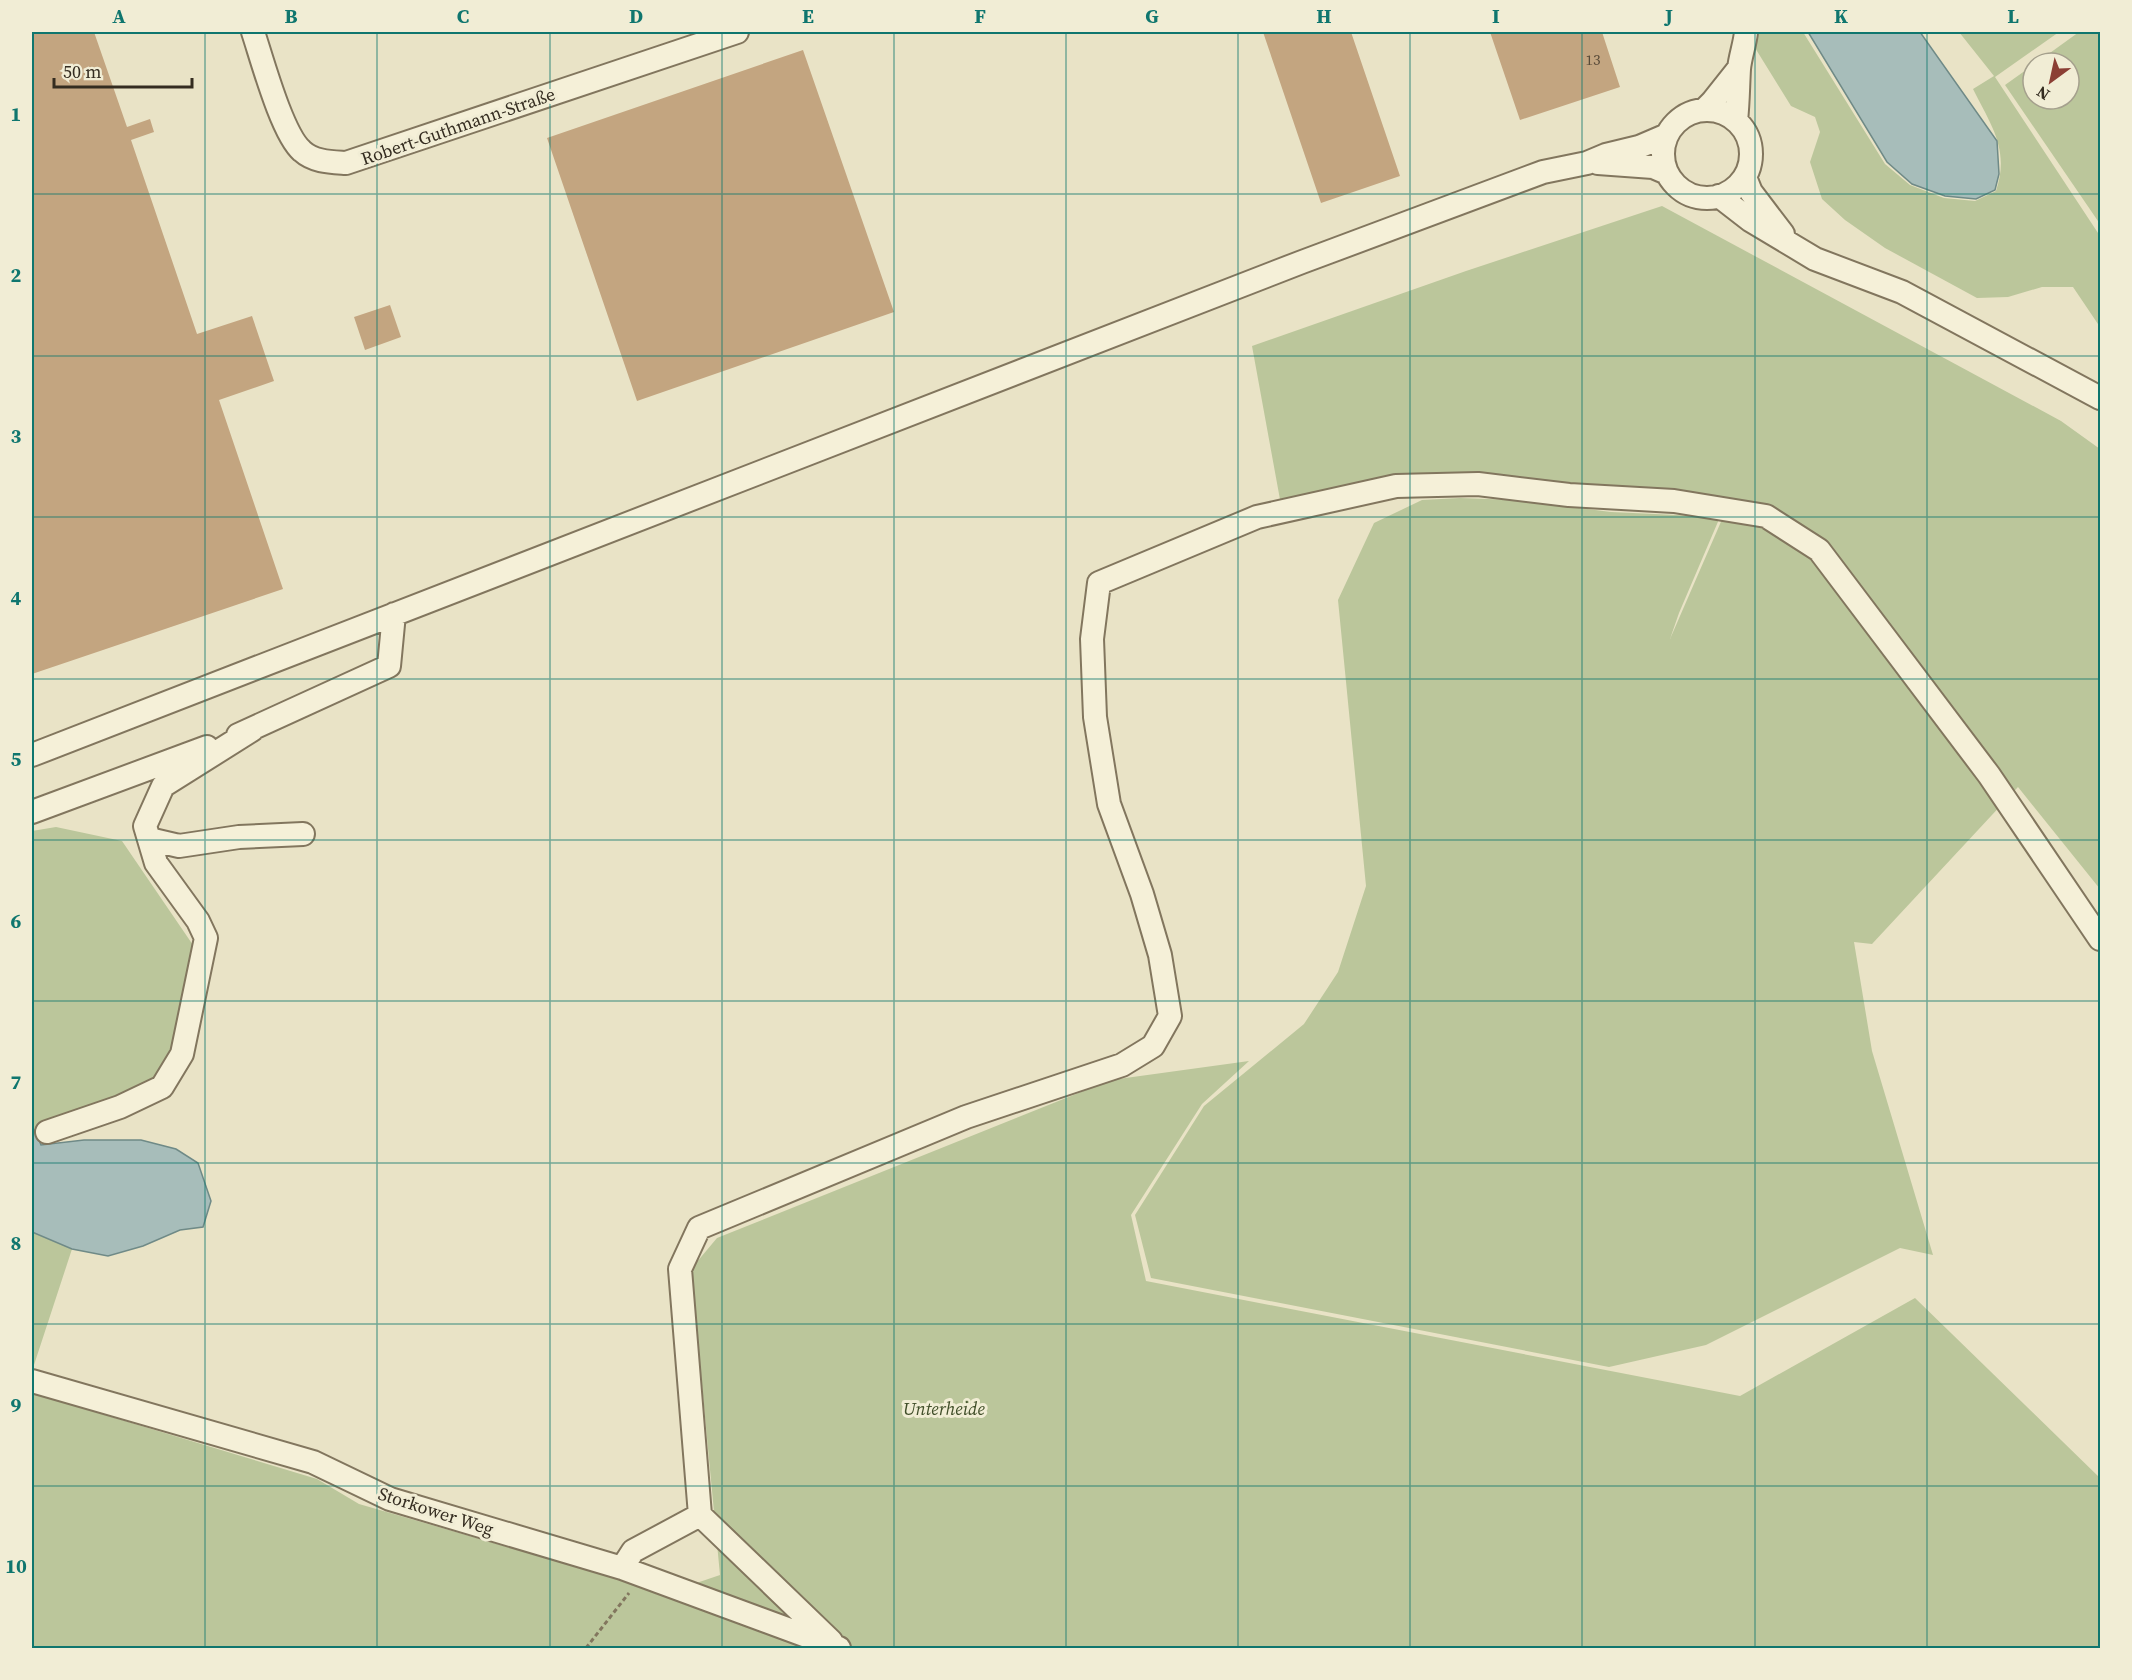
<svg xmlns="http://www.w3.org/2000/svg" width="2132" height="1680" font-family="'Source Serif 4',serif">
  <rect width="100%" height="100%" fill="#e9e3c6"/>
  <path fill="#bbc69b" d="M1756,32H1803L1885,164L1910,185L1944,198L1975,201L1996,191C2010,150 1991,125 1973,89L1994,76L1959,32H2059L1995,77L2100,236V327L2073,287H2042L2008,297L1977,298L1885,248L1845,220L1822,199L1810,162L1820,132L1815,117L1791,106L1752,43Z
    M2079,32H2100V224L2005,85L2033,65V99H2069V63H2036Z
    M1662,206L2061,421L2100,449V889L2018,787L1872,944L1854,942L1872,1051L1933,1255L1900,1248L1706,1345L1609,1367L1151,1278L1135,1215L1204,1106L1304,1024L1338,972L1366,886L1338,600L1374,523L1422,500L1460,498L1515,500L1611,512L1720,517L1679,613L1670,639L1730,501L1663,488L1595,490L1504,475L1426,478L1281,505L1252,346L1466,271Z
    M56,827L122,841L195,948L174,1046L161,1076L126,1094L53,1120L32,1130V831Z
    M1249,1061L1202,1104L1131,1215L1146,1281L1740,1396L1915,1298L2100,1478V1648H32V1393L317,1479L359,1504L667,1593L720,1575L691,1269L717,1238L1111,1080Z
    M32,1232L72,1249L33,1368H32Z"/>
  <path fill="#a7bdba" stroke="#6f8a87" stroke-width="1.5" d="M1808,32H1920L1997,141L1999,174L1995,190L1976,199L1945,196L1912,184L1887,162Z
    M32,1130H35L41,1145L84,1140H141L176,1149L198,1163L211,1201L203,1227L180,1230L143,1246L108,1256L72,1249L32,1232Z"/>
  <path fill="#c3a580" d="M32,32H94L127,127L150,119L154,132L131,140L197,334L252,316L274,381L219,400L283,589L32,674Z
    M1263,32H1351L1400,176L1321,203Z
    M1490,32H1602L1620,87L1520,120Z
    M803,50L894,312L637,401L547,138Z
    M390,305L401,337L365,350L354,317Z"/>
  <g fill="none" stroke-linecap="round" stroke-linejoin="round">
    <g stroke="#82765e" stroke-width="26">
      <path id="minor" d="M253,32C262,59 282,134 302,151C314,162 331,162 346,163L737,32
        M1704,110L1712,102L1739,68
        M1663 154a44 44 0 1 1 88 0a44 44 0 1 1-88 0Z
        M1736,121C1738,103 1738,86 1739,69C1740,57 1745,44 1746,32
        M1598,163L1653,167L1667,173
        M1745,177L1751,192L1783,234
        M1719,196L1750,220L1815,259L1902,292L2100,398
        M238,735L389,666L394,614
        M32,755L1302,262L1543,172L1587,163L1606,155L1639,147L1667,135
        M32,812L207,747
        M149,839L179,846L239,837L303,834
        M47,1132L120,1107L162,1087L182,1054L206,938L198,921L156,863L145,826L163,786L252,730
        M32,1381L313,1462L390,1499L622,1568L839,1648
        M700,1515L680,1269L699,1228L966,1117L1122,1065L1153,1046L1170,1016L1160,955L1142,894L1109,804L1095,717L1092,639L1099,583L1257,517L1396,486L1478,484L1569,495L1674,501L1766,516L1819,550L1989,775L2100,939
        M622,1568L633,1551L700,1515L831,1641"/>
    </g>
    <path stroke="#82765e" stroke-width="3" stroke-dasharray="4.5 3" stroke-linecap="butt" d="M586,1648L629,1593"/>
    <use href="#minor" stroke="#f5f0d8" stroke-width="22"/>
  </g>
  <path fill="none" stroke="#0f766e" stroke-width="1.5" stroke-opacity="0.55" d="M205,32V1648M377,32V1648M550,32V1648M722,32V1648M894,32V1648M1066,32V1648M1238,32V1648M1410,32V1648M1582,32V1648M1755,32V1648M1927,32V1648M32,194H2100M32,356H2100M32,517H2100M32,679H2100M32,840H2100M32,1001H2100M32,1163H2100M32,1324H2100M32,1486H2100"/>
  <g text-anchor="middle" dominant-baseline="central" stroke-width="6" stroke-linejoin="round" paint-order="stroke">
    <g font-size="15" fill="#584a38">
      <text x="1593" y="59">13</text>
    </g>
    <g font-size="18" fill="#342c20" stroke="#f1edd5">
      <text transform="translate(458 126) rotate(-19)">Robert-Guthmann-Straße</text>
      <text transform="translate(436 1511) rotate(18)">Storkower Weg</text>
    </g>
    <g font-size="18" font-style="italic" fill="#404e29" stroke="#f1edd5">
      <text x="944" y="1408">Unterheide</text>
    </g>
  </g>
  <rect width="2132" height="1680" fill="none" stroke="#f1edd5" stroke-width="66"/>
  <g transform="translate(2051 81) rotate(213)"><circle r="28" fill="#f1edd5" stroke="#a5a08d" stroke-width="1.5"/>
  <path d="M0-4.5L10 22L0 15L-10 22Z" fill="#8b3f34"/>
  <text y="-9" font-size="16" font-weight="bold" text-anchor="middle" fill="#342c20">N</text>
  </g>
  <path d="M54 78v9h138v-9" fill="none" stroke="#342c20" stroke-width="3"/>
  <text x="63" y="78" font-size="18" fill="#342c20" stroke="#f1edd5" stroke-width="4.5" paint-order="stroke">50 m</text>
  <rect x="33" y="33" width="2066" height="1614" fill="none" stroke="#0f766e" stroke-width="2"/>
  <g font-size="20" text-anchor="middle" font-weight="bold" fill="#0f766e">
    <text x="119" y="23">A</text>
    <text x="291" y="23">B</text>
    <text x="463" y="23">C</text>
    <text x="636" y="23">D</text>
    <text x="808" y="23">E</text>
    <text x="980" y="23">F</text>
    <text x="1152" y="23">G</text>
    <text x="1324" y="23">H</text>
    <text x="1496" y="23">I</text>
    <text x="1669" y="23">J</text>
    <text x="1841" y="23">K</text>
    <text x="2013" y="23">L</text>
    <text x="16" y="121">1</text>
    <text x="16" y="282">2</text>
    <text x="16" y="443">3</text>
    <text x="16" y="605">4</text>
    <text x="16" y="766">5</text>
    <text x="16" y="928">6</text>
    <text x="16" y="1089">7</text>
    <text x="16" y="1250">8</text>
    <text x="16" y="1412">9</text>
    <text x="16" y="1573">10</text>
  </g>
</svg>
